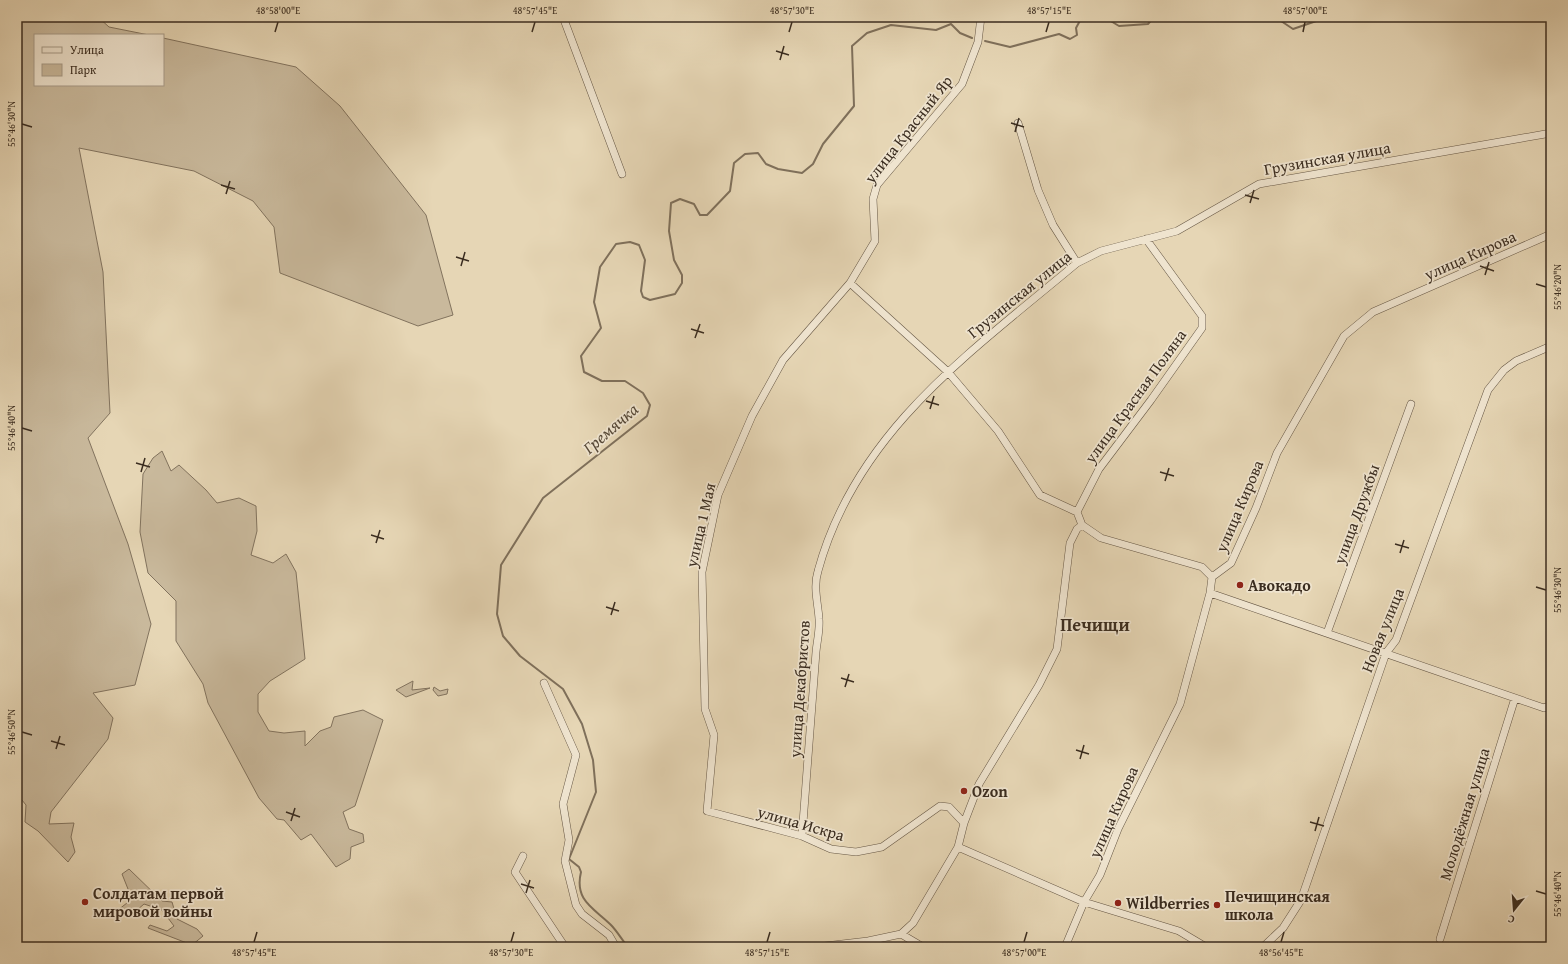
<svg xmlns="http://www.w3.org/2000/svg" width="1568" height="964" font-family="'Gentium Book Plus',serif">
  <rect width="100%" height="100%" fill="#e6d6b5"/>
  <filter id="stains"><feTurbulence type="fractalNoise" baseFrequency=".005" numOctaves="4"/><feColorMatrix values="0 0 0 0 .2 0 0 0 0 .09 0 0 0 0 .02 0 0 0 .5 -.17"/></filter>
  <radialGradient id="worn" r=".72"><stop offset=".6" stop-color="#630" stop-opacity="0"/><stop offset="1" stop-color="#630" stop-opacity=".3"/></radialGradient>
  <path fill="#c9b99c" stroke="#82735e" d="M17,17H98L109,27L149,35H35V85H163V38L296,67L340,106L426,215L453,315L418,326L280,273L274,227L253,201L194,171L79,148L103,272L110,413L88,438L128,544L151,624L135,685L93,693L113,718L108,739L51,812L49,824L74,823L71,837L75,852L68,862L38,831L25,822L26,805L17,794V614L19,611L17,607Z
    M162,451L171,471L179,465L206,490L217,503L239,498L256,506L257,531L251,555L273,563L286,554L296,572L305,659L270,681L258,694V712L269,731L284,733L305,731V746L320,731L331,727L334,717L363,710L383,720L355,806L343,812L349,829L363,834L364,842L351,847L350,859L336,867L311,834L301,840L284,820L277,819L259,798L208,703L203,684L176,641V601L148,573L140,532L143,474L153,458Z
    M413,681L412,690L430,688L406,697L396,690Z
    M434,687L440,691L448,689L447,694L438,696L433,690Z
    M129,869L162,901L172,902L177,919L197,929L203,936L192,945L148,928L150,925L167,931L174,926L162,910L144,904L129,917L118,910L132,899L122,874Z"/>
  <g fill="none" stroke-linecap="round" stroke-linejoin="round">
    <path stroke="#7f705b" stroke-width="2" d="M1104,17L1119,26L1148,24L1154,17
      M1275,17L1293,29L1328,17
      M1337,17L1373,20L1374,17
      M985,41L1010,47L1059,34L1070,39L1077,35L1076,28L1082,17
      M628,947C622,940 617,931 611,925C594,908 574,901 581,872L579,867L569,859L596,792L593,760L582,724L563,689L520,656L503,636L497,614L501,565L543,498L647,416L650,405L643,393L625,381H602L584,372L581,356L601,328L594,302L600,267L616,244L630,242L639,245L645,260L641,291L643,297L650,300L675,294L682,283V275L674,260L669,231L671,203L680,199L694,204L700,215H707L730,191L734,163L745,154L758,153L766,164L778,169L802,173L813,164L823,144L854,106L852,46L867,33L891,25L936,30L951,24L960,33L972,38"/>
    <g stroke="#665745" stroke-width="8">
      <path id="minor" d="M563,17L622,174
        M1018,123L1038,190L1053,225L1077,263
        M850,283L948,372L998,431L1040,495L1077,512L1082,525L1101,538L1202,567L1212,577
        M1077,512L1099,469L1151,400L1202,328V316L1146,239
        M1210,593L1544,708L1551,705
        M1327,633L1411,404
        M544,683L576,755L563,804L569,840L565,861L576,905L582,914L609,935L616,947
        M964,823L949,807L940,806L882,847L856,852L831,849L802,836L707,811L714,735L705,709L702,572L718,495L752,416L783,360L850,283L875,241L873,199L877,185L962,84L978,42L981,17
        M802,836L816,652C817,641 820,630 819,619C818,603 813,587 818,571C856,431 971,352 1077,263L1101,251L1177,231L1259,184L1551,133
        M958,847L1084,902L1179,931L1206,947
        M523,856L515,872L565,947
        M901,934L913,923L958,847L964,823L979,784L1039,685L1057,649L1070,543L1077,529L1082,525
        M1440,939L1515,698
        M816,947L868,941L901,934L923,947
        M1065,947L1084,902L1100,875L1118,829L1180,704L1210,593L1212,577L1231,563L1256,508L1277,453L1344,336L1373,312L1551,234
        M1263,947L1283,928L1301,900L1386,653L1396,640L1488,390L1504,370L1516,361L1551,346"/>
    </g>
    <use href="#minor" stroke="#efe4cf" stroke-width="7"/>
  </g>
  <path fill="none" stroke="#3b2d20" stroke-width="1.5" d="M275,32L278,22M532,32L535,22M789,32L792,22M1046,32L1049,22M1303,32L1305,22M776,51L789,55M780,60L784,46M1011,123L1024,127M22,124L32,127M1015,132L1019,118M221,185L235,189M226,194L230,181M1245,195L1259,199M1250,203L1254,190M456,257L469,261M461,266L465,252M1480,266L1494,271M1485,275L1489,262M1536,284L1546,287M691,329L704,333M695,338L700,324M926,401L939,405M930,409L934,396M22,428L32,431M136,463L150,467M141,472L145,458M1160,472L1174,476M1165,481L1169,468M371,535L384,539M376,543L380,530M1395,544L1409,548M1400,553L1404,540M1536,587L1546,590M606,607L619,611M611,615L615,602M841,678L854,682M845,687L849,674M22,732L32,735M51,741L65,745M56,749L60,736M1076,750L1089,754M1080,759L1084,745M286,812L300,817M291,821L295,808M1310,822L1324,826M1315,831L1319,817M521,884L534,888M1536,891L1546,894M526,893L530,880M254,942L257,932M511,942L514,932M767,942L770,932M1024,942L1027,932M1281,942L1284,932"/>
  <g fill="#8f2418" stroke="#efe4cf" stroke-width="1.5">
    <circle cx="1240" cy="585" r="4"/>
    <circle cx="964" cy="791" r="4"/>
    <circle cx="85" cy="902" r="4"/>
    <circle cx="1118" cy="903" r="4"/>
    <circle cx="1217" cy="905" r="4"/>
  </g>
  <g text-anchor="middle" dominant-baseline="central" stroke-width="3.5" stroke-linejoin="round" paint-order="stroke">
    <g font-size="16" fill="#3b2d20" stroke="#efe4cf">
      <text transform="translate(908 129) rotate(-52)">улица Красный Яр</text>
      <text transform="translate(1327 158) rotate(-10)">Грузинская улица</text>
      <text transform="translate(1470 255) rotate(-24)">улица Кирова</text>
      <text transform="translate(1019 294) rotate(-39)">Грузинская улица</text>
      <text transform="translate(1135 396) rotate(-54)">улица Красная Поляна</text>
      <text transform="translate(1239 506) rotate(-67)">улица Кирова</text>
      <text transform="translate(1356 514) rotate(-70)">улица Дружбы</text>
      <text transform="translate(700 525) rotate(-77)">улица 1 Мая</text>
      <text transform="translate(1382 630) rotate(-68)">Новая улица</text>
      <text transform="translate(799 689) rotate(-86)">улица Декабристов</text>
      <text transform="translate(1113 812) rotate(-66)">улица Кирова</text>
      <text transform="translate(1464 814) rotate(-73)">Молодёжная улица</text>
      <text transform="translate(801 823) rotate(16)">улица Искра</text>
    </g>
    <g font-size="16" font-weight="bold" fill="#3b2d20" stroke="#efe4cf" text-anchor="start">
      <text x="1248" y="585">Авокадо</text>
      <text x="972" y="791">Ozon</text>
      <text x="93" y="893">Солдатам первой<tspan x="93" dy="18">мировой войны</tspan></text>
      <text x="1225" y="896">Печищинская<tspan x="1225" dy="18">школа</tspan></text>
      <text x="1126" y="903">Wildberries</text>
    </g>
    <g font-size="17" font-style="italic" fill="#574938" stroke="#efe4cf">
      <text transform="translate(610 428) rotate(-41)">Гремячка</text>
    </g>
    <g font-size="18" font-weight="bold" fill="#3b2d20" stroke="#efe4cf">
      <text x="1095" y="624">Печищи</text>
    </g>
  </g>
  <rect width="1568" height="964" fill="none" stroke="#e6d6b5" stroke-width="44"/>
  <rect x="34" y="34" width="130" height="52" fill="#efe4cf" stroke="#a79b89"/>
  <rect x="42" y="47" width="20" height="6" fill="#efe4cf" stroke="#a79b89"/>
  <text x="70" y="54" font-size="12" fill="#3b2d20">Улица</text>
  <rect x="42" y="64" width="20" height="12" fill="#c9b99c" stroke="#a79b89"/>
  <text x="70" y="74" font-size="12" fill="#3b2d20">Парк</text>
  <g transform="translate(1514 910) rotate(197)" stroke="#efe4cf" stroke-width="3" paint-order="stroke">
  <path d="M0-3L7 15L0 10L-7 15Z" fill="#3b2d20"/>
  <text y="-6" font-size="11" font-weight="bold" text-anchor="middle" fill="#3b2d20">С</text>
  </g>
  <rect x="22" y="22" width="1524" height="920" fill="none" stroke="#3b2d20" stroke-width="1.5"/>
  <g font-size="10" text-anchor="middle" fill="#3b2d20">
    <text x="278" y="14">48°58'00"E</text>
    <text x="535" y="14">48°57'45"E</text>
    <text x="792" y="14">48°57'30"E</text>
    <text x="1049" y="14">48°57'15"E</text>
    <text x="1305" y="14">48°57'00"E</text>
    <text transform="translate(11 124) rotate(-90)" y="4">55°46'30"N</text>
    <text transform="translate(1557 287) rotate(-90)" y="4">55°46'20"N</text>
    <text transform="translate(11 428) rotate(-90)" y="4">55°46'40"N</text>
    <text transform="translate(1557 590) rotate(-90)" y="4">55°46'30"N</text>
    <text transform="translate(11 732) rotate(-90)" y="4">55°46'50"N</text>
    <text transform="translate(1557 894) rotate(-90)" y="4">55°46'40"N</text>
    <text x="254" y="956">48°57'45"E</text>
    <text x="511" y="956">48°57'30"E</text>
    <text x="767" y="956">48°57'15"E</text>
    <text x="1024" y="956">48°57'00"E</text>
    <text x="1281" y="956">48°56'45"E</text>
  </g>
  <rect width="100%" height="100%" filter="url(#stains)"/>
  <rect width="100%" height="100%" fill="url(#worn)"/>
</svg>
